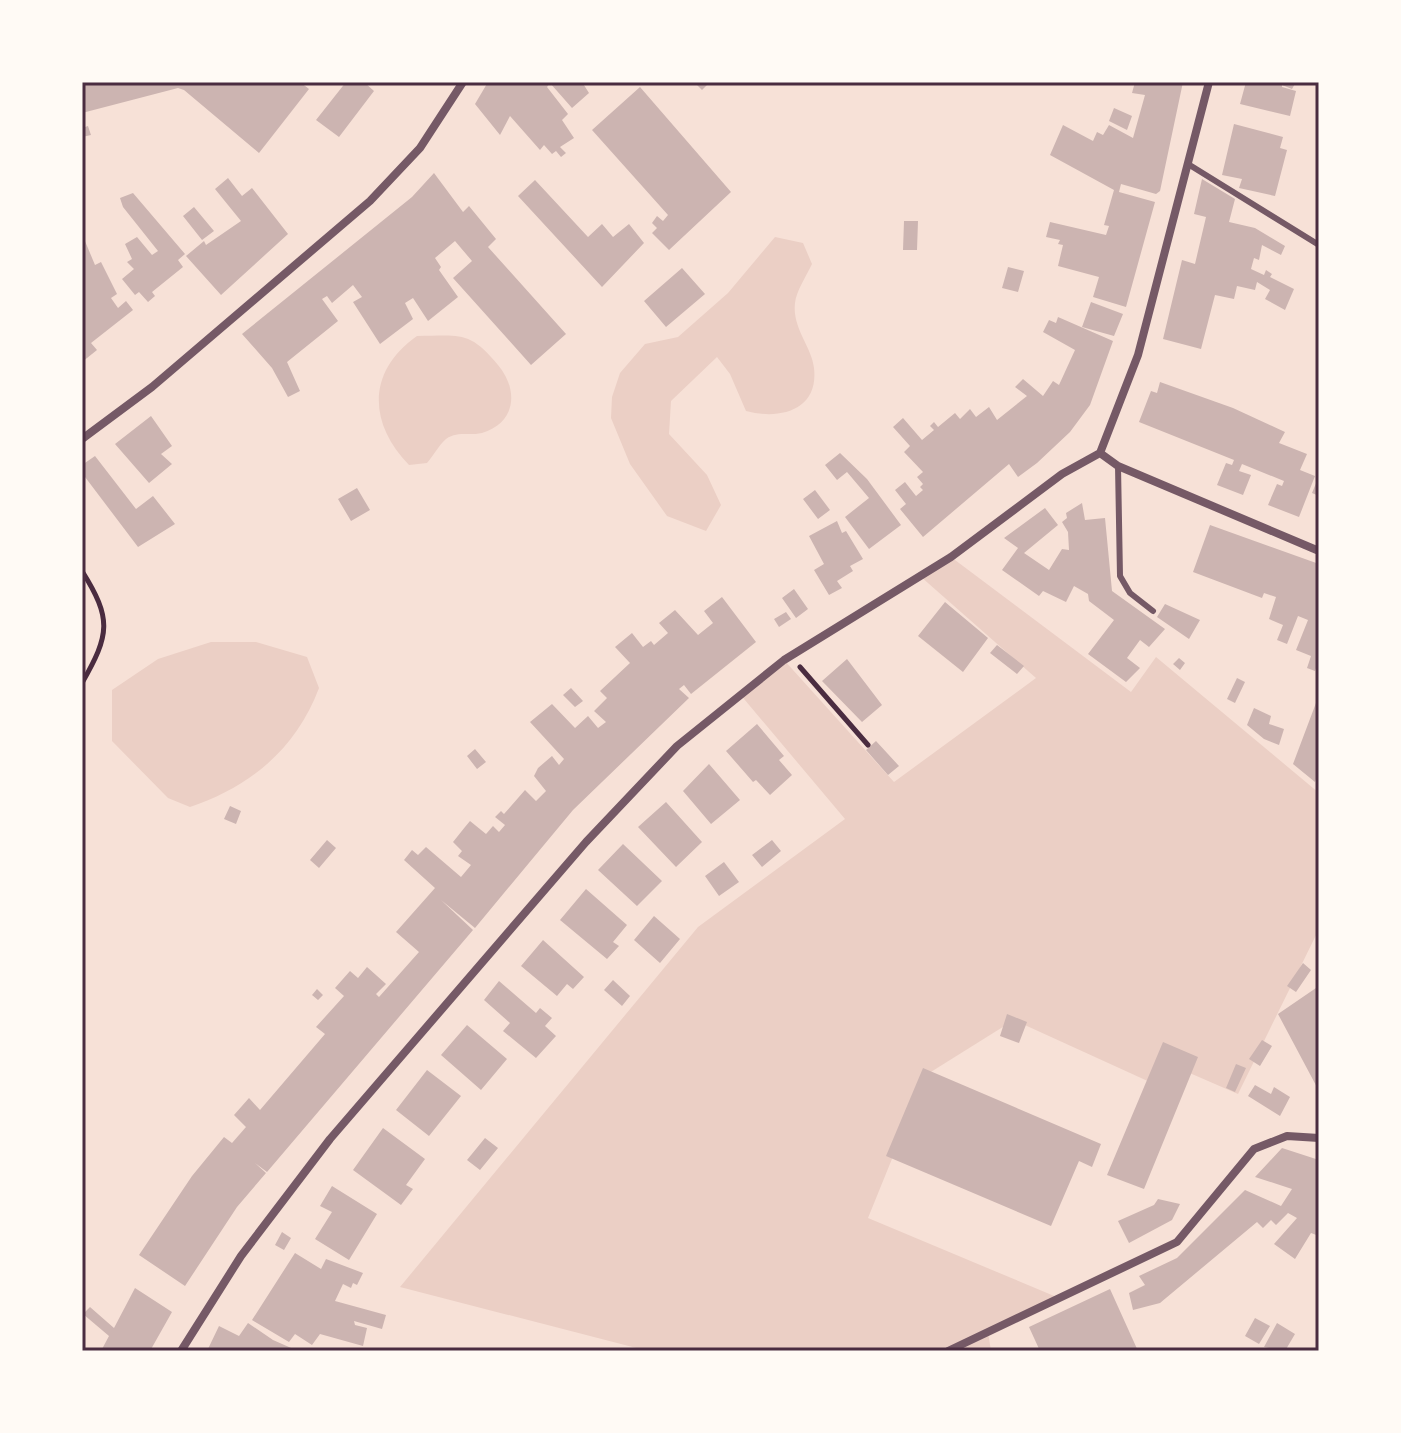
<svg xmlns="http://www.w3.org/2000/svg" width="1401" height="1433" font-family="Signika,sans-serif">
  <rect width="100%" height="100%" fill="#f7e1d7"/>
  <path fill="#ebcfc5" d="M775,237L803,243L812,264C807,275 796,291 795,303C792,328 812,347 814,368C819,411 779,420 746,411L730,374L717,357L671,401L669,434L707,475L721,505L706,531L667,516L630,464L611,418L612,397L620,373L645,344L678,337L728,293Z
    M417,336C460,336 469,330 498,365C519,390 516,423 482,433C469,436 458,431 446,439C439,445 433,456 427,463L409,465C368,423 367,371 417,336Z
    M951,557L1131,692L1156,657L1319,793V929L1238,1094L1162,1061L1152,1083L1014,1020L926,1075L868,1218L1059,1298L988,1332L991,1351H648L400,1287L698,927L845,819L739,693L784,660L894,782L1036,678L920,576Z
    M211,642H256L307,657L319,688C296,749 250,787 190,807L168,798L112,741V690L158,659Z"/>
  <path fill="#ccb4b1" d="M82,82H300L309,89L259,153L184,90L178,88L82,113Z
    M346,82H364L374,91L339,137L316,120Z
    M488,82H575L578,85L582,82L589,93L572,108L550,83L547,87L568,114L562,120L574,138L560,147L566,153L561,157L556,151L552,154L544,145L540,150L510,116L500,135L475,104Z
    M694,82H710L702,90Z
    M1135,82H1183L1160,191L1156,194L1121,184L1119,192L1155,202L1126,307L1093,297L1099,277L1058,266L1063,245L1058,244L1060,240L1046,237L1050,222L1106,235L1109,226L1104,225L1114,190L1050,155L1063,125L1093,141L1097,132L1103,135L1109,125L1133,138L1145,95L1132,93Z
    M1246,82H1296L1292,89L1282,85V87L1296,91L1290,116L1240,104Z
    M640,87L731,192L669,250L652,233L657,228L652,223L657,216L663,221L668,215L592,130Z
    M1114,108L1132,116L1127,130L1109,121Z
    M1234,124L1283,137L1280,148L1287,150L1275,196L1239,188L1242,179L1222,175Z
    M88,126L91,135L82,137V128Z
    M434,173L463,212L469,206L496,239L488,247L566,334L531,365L453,278L472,261L455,241L435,258L441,267L439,270L458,297L428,321L413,298L405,303L413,319L380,344L353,302L362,297L353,285L332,303L327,296L322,299L338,321L287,362L300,391L288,397L272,368L242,334L412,197Z
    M228,178L242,196L252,188L288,234L221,295L186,256L204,241L206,245L241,221L215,189Z
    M1202,179L1235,199L1229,222L1255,228L1285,246L1281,255L1262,245L1259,260L1254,258L1251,269L1264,275L1266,270L1272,274L1270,277L1294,289L1285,310L1265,299L1270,290L1257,282L1255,290L1237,286L1234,299L1215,295L1201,349L1163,339L1182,260L1195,264L1206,217L1194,214Z
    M535,180L588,237L602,224L613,237L629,224L644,243L602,287L518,196Z
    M133,193L185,254L178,260L183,267L152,292L155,296L148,302L139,292L135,295L122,279L134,269L127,262L132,259L125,244L137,237L152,255L158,251L123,207L120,198Z
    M194,207L214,231L202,240L183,216Z
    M904,221H918L917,250H903Z
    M82,234L95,265L101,262L117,294L111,298L118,308L126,301L133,310L91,343L97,350L82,362Z
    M1008,267L1024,271L1018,292L1002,288Z
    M682,268L705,294L666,327L644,301Z
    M1091,302L1123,314L1114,336L1082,327Z
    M1058,317L1113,341L1090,405L1070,432L1037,463L1018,477L1009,464L923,537L900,509L906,504L895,490L905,482L916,496L923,490L920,487L923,484L917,477L923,472L904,452L910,446L893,427L903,418L922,440L934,430L930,426L934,422L938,427L955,413L960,419L970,409L976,417L989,407L997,420L1027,396L1015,387L1023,379L1043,396L1053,381L1059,385L1075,350L1043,332L1049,320L1056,323Z
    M1160,382L1233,408L1285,432L1279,443L1307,454L1300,470L1315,476L1299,517L1268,505L1277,484L1282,486L1284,481L1242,464L1239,471L1251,475L1243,495L1217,485L1226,463L1232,465L1234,460L1139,422L1151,391L1157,393Z
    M151,416L172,446L161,454L172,464L149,483L115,444Z
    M840,453L867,479L901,525L869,549L845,517L869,498L847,472L837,480L825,465Z
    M95,456L136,509L153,496L175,524L138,547L82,473V465Z
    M1319,476V496L1312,493Z
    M357,488L370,510L351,521L338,499Z
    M815,490L830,510L818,519L803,499Z
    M1082,503L1085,520L1105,518L1112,591L1165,629L1149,647L1140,640L1127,658L1140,668L1126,682L1088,654L1114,620L1089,601L1088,594L1074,586L1066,602L1043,591L1039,596L1002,570L1018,548L1004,538L1045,508L1058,525L1024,553L1049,570L1062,549L1069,550L1068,532L1062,522L1067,518L1066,513Z
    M837,521L842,533L846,531L863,559L850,566L853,571L837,581L842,588L829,595L814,570L824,564L809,536Z
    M1210,525L1319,564V660L1315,671L1307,668L1311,656L1296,650L1308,620L1298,616L1287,644L1277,640L1283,625L1269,619L1276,597L1264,593L1262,598L1193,572Z
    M794,589L808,609L796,618L782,598Z
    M722,597L756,642L691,694L684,685L679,689L689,698L573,810L475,928L441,900L473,930L267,1172L255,1163L266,1173L237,1207L185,1286L139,1255L192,1176L224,1137L232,1143L246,1127L234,1115L249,1098L260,1110L325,1034L316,1027L344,996L335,988L350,971L358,978L367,967L386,984L376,994L379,997L419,952L396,932L435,888L404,860L412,850L418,855L426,847L461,877L471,865L458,856L462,851L453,842L465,827L470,821L486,834L493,826L499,832L505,825L495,817L501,811L504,814L525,790L536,801L546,791L534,776L538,768L552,756L559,765L564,759L530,722L552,704L575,728L588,716L598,728L606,722L594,711L607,698L600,691L630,663L615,647L632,633L643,647L651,641L654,645L668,633L659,623L675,610L698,635L713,623L704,611Z
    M945,602L988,638L963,672L918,636Z
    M1165,604L1200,620L1189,639L1157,617Z
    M786,612L791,619L779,627L774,619Z
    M997,645L1024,666L1017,674L990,653Z
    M1179,658L1185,663L1180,670L1173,664Z
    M847,659L882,705L862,722L822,681Z
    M1237,678L1245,682L1235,703L1227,699Z
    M571,688L583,701L575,707L563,695Z
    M1319,695V770L1315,782L1293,764Z
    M1254,708L1271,716L1269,724L1284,729L1279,745L1264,739L1247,725Z
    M757,724L784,756L779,760L792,775L770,795L756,780L753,782L726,751Z
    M876,741L899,766L888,775L866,750Z
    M475,749L486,762L477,769L467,756Z
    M709,764L740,800L711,824L683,791Z
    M666,802L702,842L676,867L638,827Z
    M230,806L241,811L236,824L224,819Z
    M327,840L336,848L319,868L310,860Z
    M772,840L781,851L762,867L752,855Z
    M623,844L662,881L637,906L598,870Z
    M724,862L739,882L719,896L705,876Z
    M586,889L627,925L613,942L619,946L607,959L560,920Z
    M654,916L680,939L660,963L634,940Z
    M543,940L584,977L573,989L567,984L557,996L521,966Z
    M1303,963L1311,970L1296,992L1287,986Z
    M613,980L630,996L622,1006L604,990Z
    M499,981L536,1013L540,1008L552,1018L545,1026L556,1036L536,1058L503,1031L510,1023L484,1000Z
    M1316,988L1319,994V1091L1278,1014Z
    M317,989L323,995L318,1000L312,995Z
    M1007,1014L1027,1022L1019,1043L1000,1036Z
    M467,1025L507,1059L481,1090L441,1055Z
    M1262,1040L1272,1046L1260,1066L1249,1059Z
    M1163,1042L1198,1057L1144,1189L1107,1175Z
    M1236,1064L1246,1068L1235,1092L1226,1088Z
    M923,1068L1101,1144L1092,1167L1079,1161L1051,1226L886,1156Z
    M427,1070L461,1096L429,1136L396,1110Z
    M1255,1085L1271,1094L1274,1087L1290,1097L1280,1116L1248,1096Z
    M383,1128L425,1159L406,1185L413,1189L401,1205L353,1170Z
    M485,1138L498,1148L480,1170L467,1160Z
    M1282,1148L1319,1160V1236L1311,1233L1295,1259L1274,1244L1297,1218L1288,1213L1276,1225L1271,1220L1263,1228L1257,1222L1160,1303L1133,1310L1129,1293L1145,1285L1139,1276L1177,1258L1245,1190L1281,1206L1292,1189L1255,1177Z
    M332,1186L377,1214L349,1260L315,1239L332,1212L320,1206Z
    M1158,1199L1180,1204L1172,1220L1129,1243L1118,1221L1154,1205Z
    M282,1232L291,1238L284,1250L275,1245Z
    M295,1253L321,1269L326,1259L363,1273L357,1285L353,1283L351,1288L343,1284L335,1301L386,1315L382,1329L354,1321L355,1325L367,1328L363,1346L320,1334L312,1345L295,1334L289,1342L252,1320Z
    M135,1288L172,1312L150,1351H101L109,1336L83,1314L90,1307L114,1328Z
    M1110,1289L1138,1351H1040L1029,1327Z
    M1255,1318L1270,1326L1259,1344L1245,1336Z
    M248,1323L273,1340L298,1351H207L219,1326L239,1336Z
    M1277,1323L1295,1334L1285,1351L1264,1347Z"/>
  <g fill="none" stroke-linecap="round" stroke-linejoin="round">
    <path stroke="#4a2c40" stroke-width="5" d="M82,571C112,619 110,634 82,683
      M800,667L868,745"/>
    <path stroke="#755966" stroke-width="6" d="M1188,164L1319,245
      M1118,466L1120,576L1130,593L1153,611"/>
    <path stroke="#755966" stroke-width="8" d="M82,439L152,387L370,201L420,148L463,82
      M1100,453L1118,466L1319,551
      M181,1351L241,1256L330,1139L586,842L677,746L784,660L951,557L1062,474L1100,453L1138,355L1209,82
      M948,1351L1177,1242L1254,1149L1287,1136L1319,1138"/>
  </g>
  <rect width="1401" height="1433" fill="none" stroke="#fffaf5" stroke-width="168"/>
  <rect x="84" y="84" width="1233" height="1265" fill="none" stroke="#4a2c40" stroke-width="3"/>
</svg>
